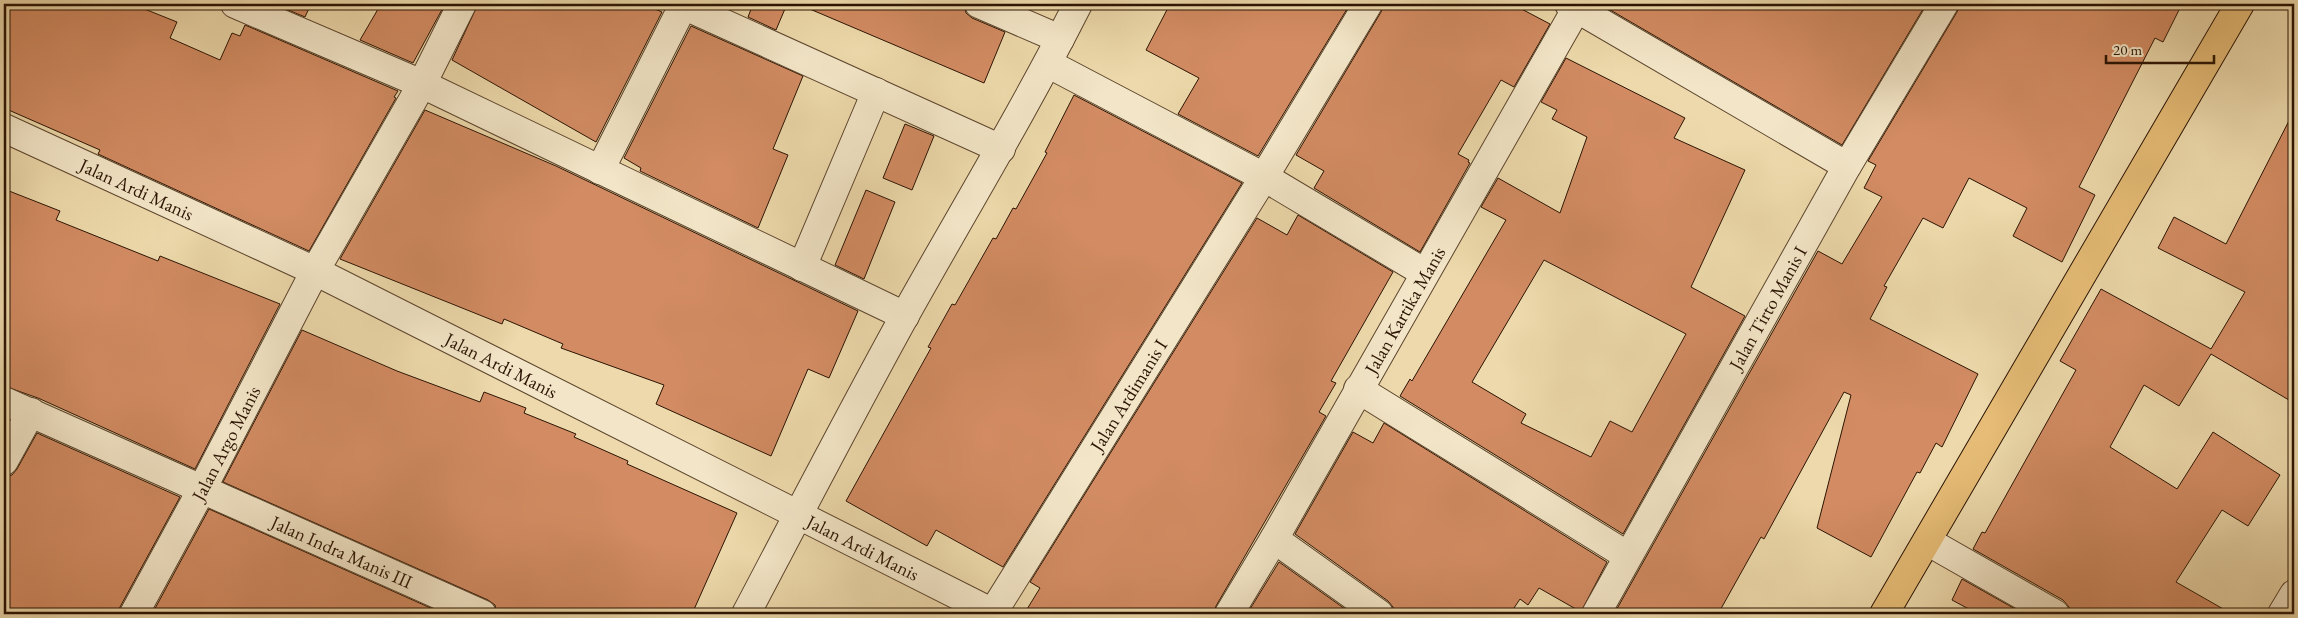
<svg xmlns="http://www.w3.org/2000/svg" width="2298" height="618" font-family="'EB Garamond',serif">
  <rect width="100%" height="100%" fill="#edd9ab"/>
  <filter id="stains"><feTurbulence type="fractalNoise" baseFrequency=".004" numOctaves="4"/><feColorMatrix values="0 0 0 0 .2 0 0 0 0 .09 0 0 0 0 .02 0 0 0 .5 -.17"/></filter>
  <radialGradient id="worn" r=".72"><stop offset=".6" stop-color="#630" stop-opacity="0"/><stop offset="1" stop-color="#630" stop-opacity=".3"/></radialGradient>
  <path fill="#d28b62" stroke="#2b1403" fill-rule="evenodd" d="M4,4H132L177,22L170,38L220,60L232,33L240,36L245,25L398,91L394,97L396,98L309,251L98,154L100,150L4,108Z
    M274,4H311L305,17Z
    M381,4H445L413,63L360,40Z
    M478,4H643L662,12L596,142L452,60Z
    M753,4H787L776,30L748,17Z
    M798,4H964L966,13L972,18L1005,32L984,83Z
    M1170,4H1350L1258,156L1178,114L1199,78L1146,50Z
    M1384,4H1512L1550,24L1514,87L1501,80L1458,154L1469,160L1468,162L1470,163L1420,252L1314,188L1324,171L1296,155L1381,12Z
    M1600,4H1926L1842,145Z
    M1960,4H2182L2163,42L2155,38L2079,187L2095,195L2062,262L2013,236L2027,208L1969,178L1943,228L1923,218L1884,286L1887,287L1870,319L1978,374L1942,447L1936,443L1920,473L1917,472L1871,557L1817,528L1851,395L1844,392L1764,539L1761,537L1718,614H1614L1818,251L1842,264L1882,197L1864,188L1876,165L1868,161L1957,12Z
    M691,26L803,76L773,149L788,155L758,228L640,171L641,168L624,158Z
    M1566,58L1685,118L1674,138L1745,170L1691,287L1745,316L1623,534L1400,396L1410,379L1412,381L1506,220L1481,207L1498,178L1560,213L1587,137L1552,119L1557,110L1541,102ZM1544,260L1686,334L1632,432L1610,421L1591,457L1521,423L1526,414L1472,382Z
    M1074,95L1242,183L1003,567L936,530L927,546L846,501L931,348L928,347L952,304L955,305L993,238L996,239L1013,208L1016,209L1047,153L1045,152Z
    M425,110L556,166L858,311L829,378L808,369L771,456L656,404L664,385L561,348L563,344L504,319L502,324L340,259Z
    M2294,111V403L2211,354L2179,406L2144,385L2110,447L2177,489L2213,432L2280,475L2248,526L2222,510L2176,582L2232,614H2071L2069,607L2063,600L1973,549L1982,532L1985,533L2076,370L2060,361L2101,289L2211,349L2245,292L2158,248L2174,217L2226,244Z
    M905,124L934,136L912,190L883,178Z
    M4,189L60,211L56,220L158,261L160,256L280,304L195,469L38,398L4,386Z
    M866,190L895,202L864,279L835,265Z
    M1298,215L1393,272L1331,381L1336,383L1319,412L1326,416L1216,606L1213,614H1024L1040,588L1030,582L1257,218L1287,235Z
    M302,330L397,371L480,402L484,392L526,408L524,413L576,434L574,437L628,461L627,464L737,513L692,614H497L495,605L488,600L223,482Z
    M1384,423L1607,562L1581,612L1539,588L1528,605L1520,599L1510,614H1394L1393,607L1388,601L1295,534L1353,432L1373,443Z
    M37,433L180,497L120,607L118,614H4V477L12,475L17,469Z
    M209,509L444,614H152Z
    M1279,562L1352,614H1247Z
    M1962,579L2024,614H1978L1952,600Z"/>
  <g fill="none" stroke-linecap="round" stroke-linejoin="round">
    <g stroke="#5c452d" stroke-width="30">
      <g id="minor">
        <path d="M235,4L422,84L905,316"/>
        <path d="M979,4L1060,39"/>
        <path d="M1569,4L1847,166"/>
        <path d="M683,5L1001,149"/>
        <path d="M1049,64L1264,177L1425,273"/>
        <path id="s1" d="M4,128L315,271L995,614"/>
        <path d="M600,170L684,4"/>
        <path d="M802,267L876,92"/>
        <path d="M1358,389L1628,556"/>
        <path id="s2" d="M4,401L482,614"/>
        <path d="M4,461L31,412"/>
        <path d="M1274,539L1379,614"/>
        <path d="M1927,541L2055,614"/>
        <path id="s3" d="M134,614L202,489L315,271L422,84L462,4"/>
        <path d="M746,614C798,515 850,415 904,317C962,213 1024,111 1078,4"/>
        <path id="s4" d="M992,614L1264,177L1368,4"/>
        <path id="s5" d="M1229,614L1274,539L1579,4"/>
        <path id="s6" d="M1596,614L1847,166L1944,4"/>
        <path d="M2282,614L2294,594"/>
      </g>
    </g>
    <g stroke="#2b1403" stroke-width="30">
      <path id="major" d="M1884,614L2240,4"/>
    </g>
    <use href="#minor" stroke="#f3e6c8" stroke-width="28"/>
    <use href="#major" stroke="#e6bc76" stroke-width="28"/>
  </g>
  <g text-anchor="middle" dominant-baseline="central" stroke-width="4" stroke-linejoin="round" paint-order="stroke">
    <g font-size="19" fill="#2b1403" stroke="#f3e6c8">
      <text stroke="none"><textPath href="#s1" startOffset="146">Jalan Ardi Manis</textPath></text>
      <text stroke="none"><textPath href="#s6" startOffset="351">Jalan Tirto Manis I</textPath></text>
      <text stroke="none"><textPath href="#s5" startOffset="351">Jalan Kartika Manis</textPath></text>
      <text stroke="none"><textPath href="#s1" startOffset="551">Jalan Ardi Manis</textPath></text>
      <text stroke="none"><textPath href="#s4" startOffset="258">Jalan Ardimanis I</textPath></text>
      <text stroke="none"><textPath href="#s3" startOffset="194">Jalan Argo Manis</textPath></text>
      <text stroke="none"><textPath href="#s1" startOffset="956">Jalan Ardi Manis</textPath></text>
      <text stroke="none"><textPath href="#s2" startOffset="370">Jalan Indra Manis III</textPath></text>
    </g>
  </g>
  <rect width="2298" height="618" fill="none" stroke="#edd9ab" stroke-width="20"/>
  <rect x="5" y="5" width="2288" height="608" fill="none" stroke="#2b1403" stroke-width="2.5"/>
  <rect x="10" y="10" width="2278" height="598" fill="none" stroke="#2b1403"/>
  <path d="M2106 55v8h108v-8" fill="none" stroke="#2b1403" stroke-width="2.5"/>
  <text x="2113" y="55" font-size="15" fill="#2b1403" stroke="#f3e6c8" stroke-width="4" paint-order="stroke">20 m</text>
  <rect width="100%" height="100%" filter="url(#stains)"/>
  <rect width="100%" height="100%" fill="url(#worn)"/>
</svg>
